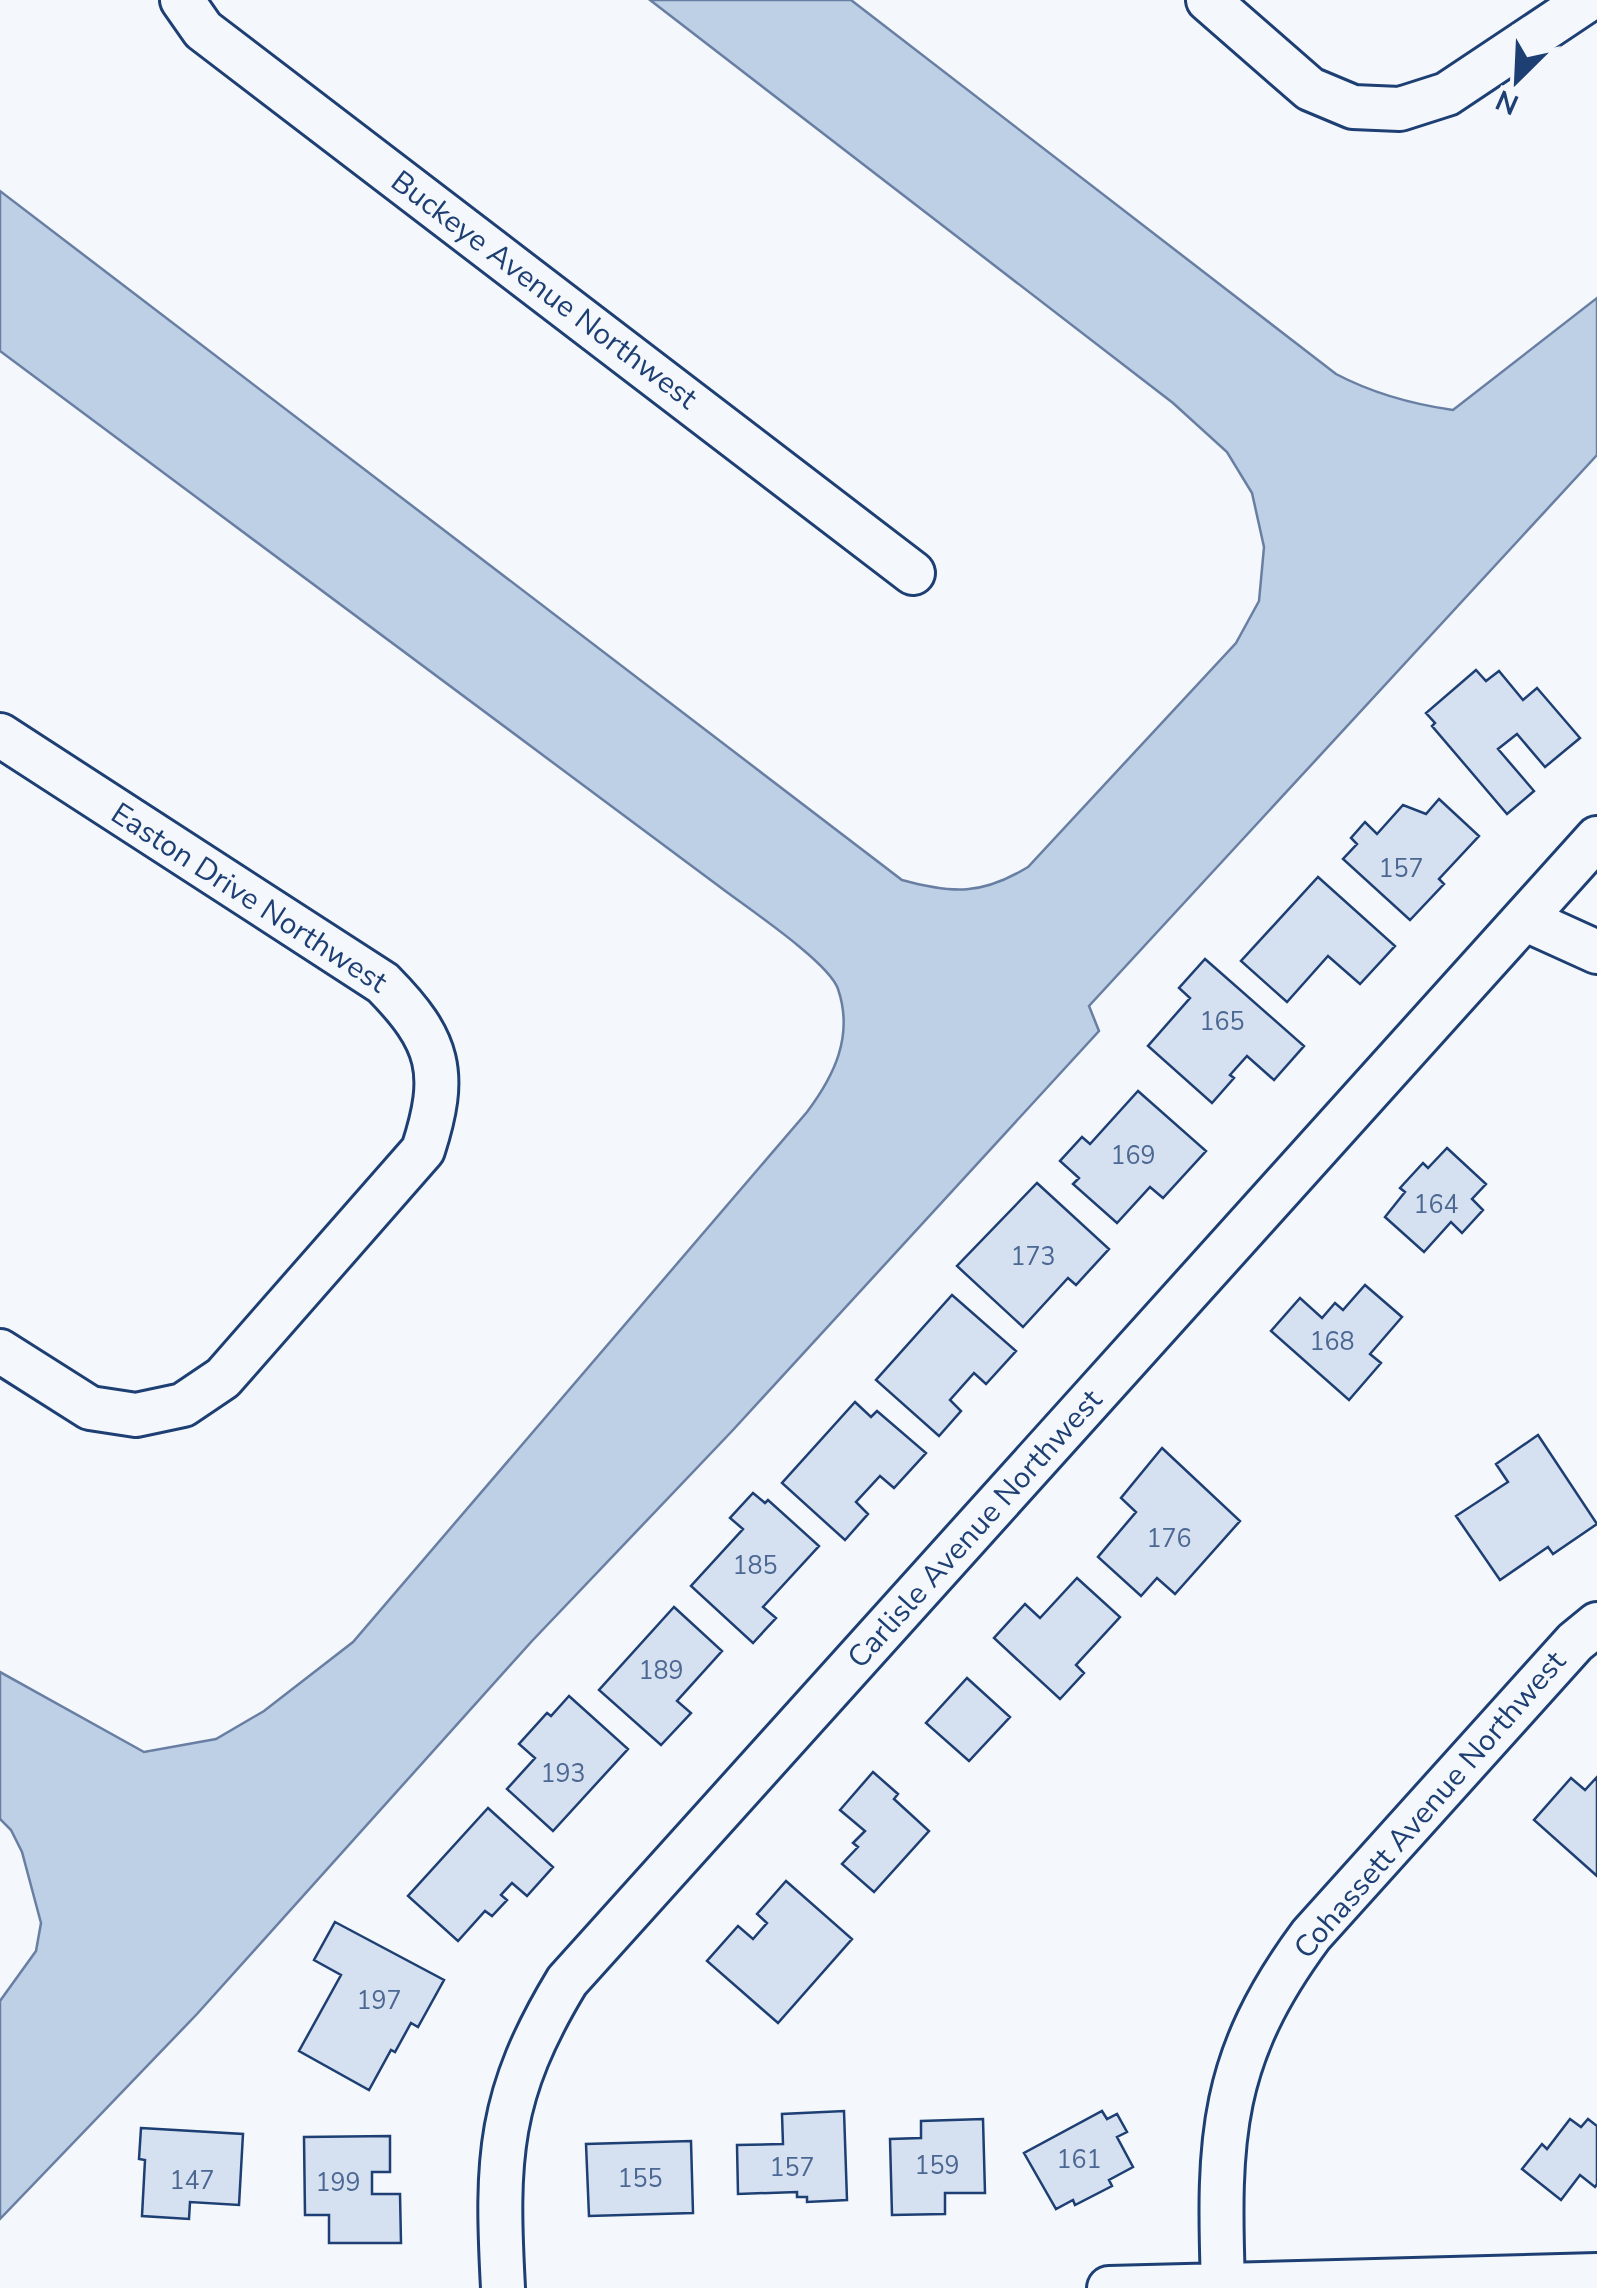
<svg xmlns="http://www.w3.org/2000/svg" width="1597" height="2288" font-family="'Nunito Sans',sans-serif">
  <rect width="100%" height="100%" fill="#f4f7fb"/>
  <path fill="#bed0e5" stroke="#687fa3" stroke-width="2.5" d="M650,0H851L1336,374C1374,394 1411,404 1453,410L1597,298V455L1089,1006L1099,1031L733,1430L532,1641L197,2014L0,2219V2001L36,1951L41,1923L22,1852L11,1830L0,1819V1672L144,1752L216,1739L264,1711L353,1642L807,1112C834,1076 854,1036 838,989C829,962 746,907 720,887L0,351V191L902,880C953,894 982,895 1028,867L1236,643L1259,601L1264,547L1252,493L1227,452L1173,403Z"/>
  <path fill="#d5e0f0" stroke="#1d3f73" stroke-width="2.5" d="M1476,670L1486,681L1499,671L1523,700L1537,688L1580,738L1545,767L1517,734L1498,749L1534,791L1507,814L1432,726L1435,723L1426,713Z
    M1439,799L1479,836L1439,879L1444,884L1410,920L1343,859L1357,844L1351,838L1365,822L1377,834L1403,805L1426,814Z
    M1318,877L1395,946L1360,984L1328,956L1287,1002L1241,961Z
    M1205,959L1304,1046L1274,1080L1247,1056L1230,1075L1234,1078L1212,1103L1148,1046L1190,998L1179,988Z
    M1138,1091L1206,1151L1163,1198L1150,1187L1117,1223L1073,1184L1079,1178L1060,1161L1082,1137L1090,1144Z
    M1447,1148L1486,1184L1472,1199L1483,1210L1462,1233L1451,1222L1424,1252L1385,1217L1405,1192L1400,1188L1423,1163L1428,1168Z
    M1037,1183L1109,1249L1076,1285L1068,1278L1023,1327L957,1266Z
    M1365,1285L1402,1317L1370,1354L1381,1363L1349,1400L1271,1331L1300,1298L1322,1318L1335,1303L1343,1310Z
    M952,1295L1016,1351L986,1384L974,1373L950,1400L961,1411L939,1436L876,1380Z
    M855,1402L871,1417L877,1411L926,1453L894,1488L880,1476L856,1502L868,1514L845,1540L782,1483Z
    M1538,1435L1597,1524L1553,1554L1548,1547L1500,1580L1456,1516L1508,1482L1496,1464Z
    M1162,1448L1240,1521L1175,1594L1157,1578L1141,1596L1098,1557L1136,1512L1121,1498Z
    M753,1493L765,1503L768,1500L819,1546L763,1607L776,1618L753,1643L691,1586L743,1529L730,1518Z
    M1077,1578L1120,1617L1076,1665L1084,1673L1060,1699L994,1638L1025,1604L1040,1618Z
    M674,1607L722,1651L677,1701L691,1713L661,1745L599,1690Z
    M967,1678L1010,1717L969,1761L926,1723Z
    M569,1696L628,1749L553,1831L507,1789L535,1758L519,1744L547,1713L551,1716Z
    M873,1772L898,1794L894,1799L929,1831L874,1892L842,1864L858,1847L853,1843L865,1831L840,1810Z
    M1597,1777V1876L1534,1820L1571,1778L1585,1790Z
    M488,1808L553,1867L527,1896L512,1883L501,1895L507,1900L492,1916L485,1911L458,1941L408,1896Z
    M786,1881L852,1939L778,2023L707,1961L738,1926L753,1939L767,1923L757,1914Z
    M335,1922L444,1980L418,2027L411,2023L395,2052L391,2050L369,2090L299,2051L341,1975L314,1960Z
    M844,2111L847,2200L807,2202V2197H797V2192L738,2194L737,2145L783,2144L782,2114Z
    M1102,2111L1107,2119L1117,2114L1127,2132L1117,2137L1133,2167L1109,2180L1112,2186L1075,2205L1073,2200L1056,2209L1024,2153Z
    M983,2119L985,2193H945V2214L892,2215L890,2139L921,2138V2121Z
    M1570,2119L1581,2127L1588,2119L1597,2126V2184L1595,2187L1580,2175L1561,2200L1522,2169L1542,2144L1547,2149Z
    M141,2128L243,2134L239,2205L190,2202L189,2219L142,2216L145,2160L139,2159Z
    M390,2136V2172H372V2194H400L401,2243H329V2215H305L304,2137Z
    M691,2141L693,2213L589,2216L586,2144Z"/>
  <g fill="none" stroke-linecap="round" stroke-linejoin="round">
    <g stroke="#1d3f73" stroke-width="48">
      <path id="minor" d="M182,0L203,30L913,573
        M1208,0L1310,89L1353,107L1400,109L1447,94L1588,0
        M0,735L383,983C440,1041 448,1073 423,1150L223,1378L183,1405L136,1415L90,1408L0,1351
        M1524,919L1597,952
        M1223,2285C1218,2138 1220,2058 1311,1935L1575,1642L1597,1624
        M503,2288C496,2158 498,2095 567,1981L1597,838
        M1109,2288L1597,2275"/>
    </g>
    <use href="#minor" stroke="#f4f7fb" stroke-width="42"/>
  </g>
  <g text-anchor="middle" dominant-baseline="central" stroke-width="8" stroke-linejoin="round" paint-order="stroke">
    <g font-size="25" fill="#4b6792">
      <text x="1401" y="869">157</text>
      <text x="1222" y="1022">165</text>
      <text x="1133" y="1156">169</text>
      <text x="1436" y="1205">164</text>
      <text x="1033" y="1257">173</text>
      <text x="1332" y="1342">168</text>
      <text x="1169" y="1539">176</text>
      <text x="755" y="1566">185</text>
      <text x="661" y="1671">189</text>
      <text x="563" y="1774">193</text>
      <text x="379" y="2001">197</text>
      <text x="1079" y="2160">161</text>
      <text x="937" y="2166">159</text>
      <text x="792" y="2168">157</text>
      <text x="640" y="2179">155</text>
      <text x="192" y="2181">147</text>
      <text x="338" y="2183">199</text>
    </g>
    <g font-size="30" fill="#1d3f73" stroke="#f4f7fb">
      <text transform="translate(544 290) rotate(37)">Buckeye Avenue Northwest</text>
      <text transform="translate(249 898) rotate(33)">Easton Drive Northwest</text>
      <text transform="translate(975 1529) rotate(-48)">Carlisle Avenue Northwest</text>
      <text transform="translate(1430 1805) rotate(-49)">Cohassett Avenue Northwest</text>
    </g>
  </g>
  <g transform="translate(1517 80) rotate(204)" stroke="#f4f7fb" stroke-width="8" paint-order="stroke">
  <path d="M0-8L18 38L0 25L-18 38Z" fill="#1d3f73"/>
  <text y="-15" font-size="28" font-weight="bold" text-anchor="middle" fill="#1d3f73">N</text>
  </g>
</svg>
